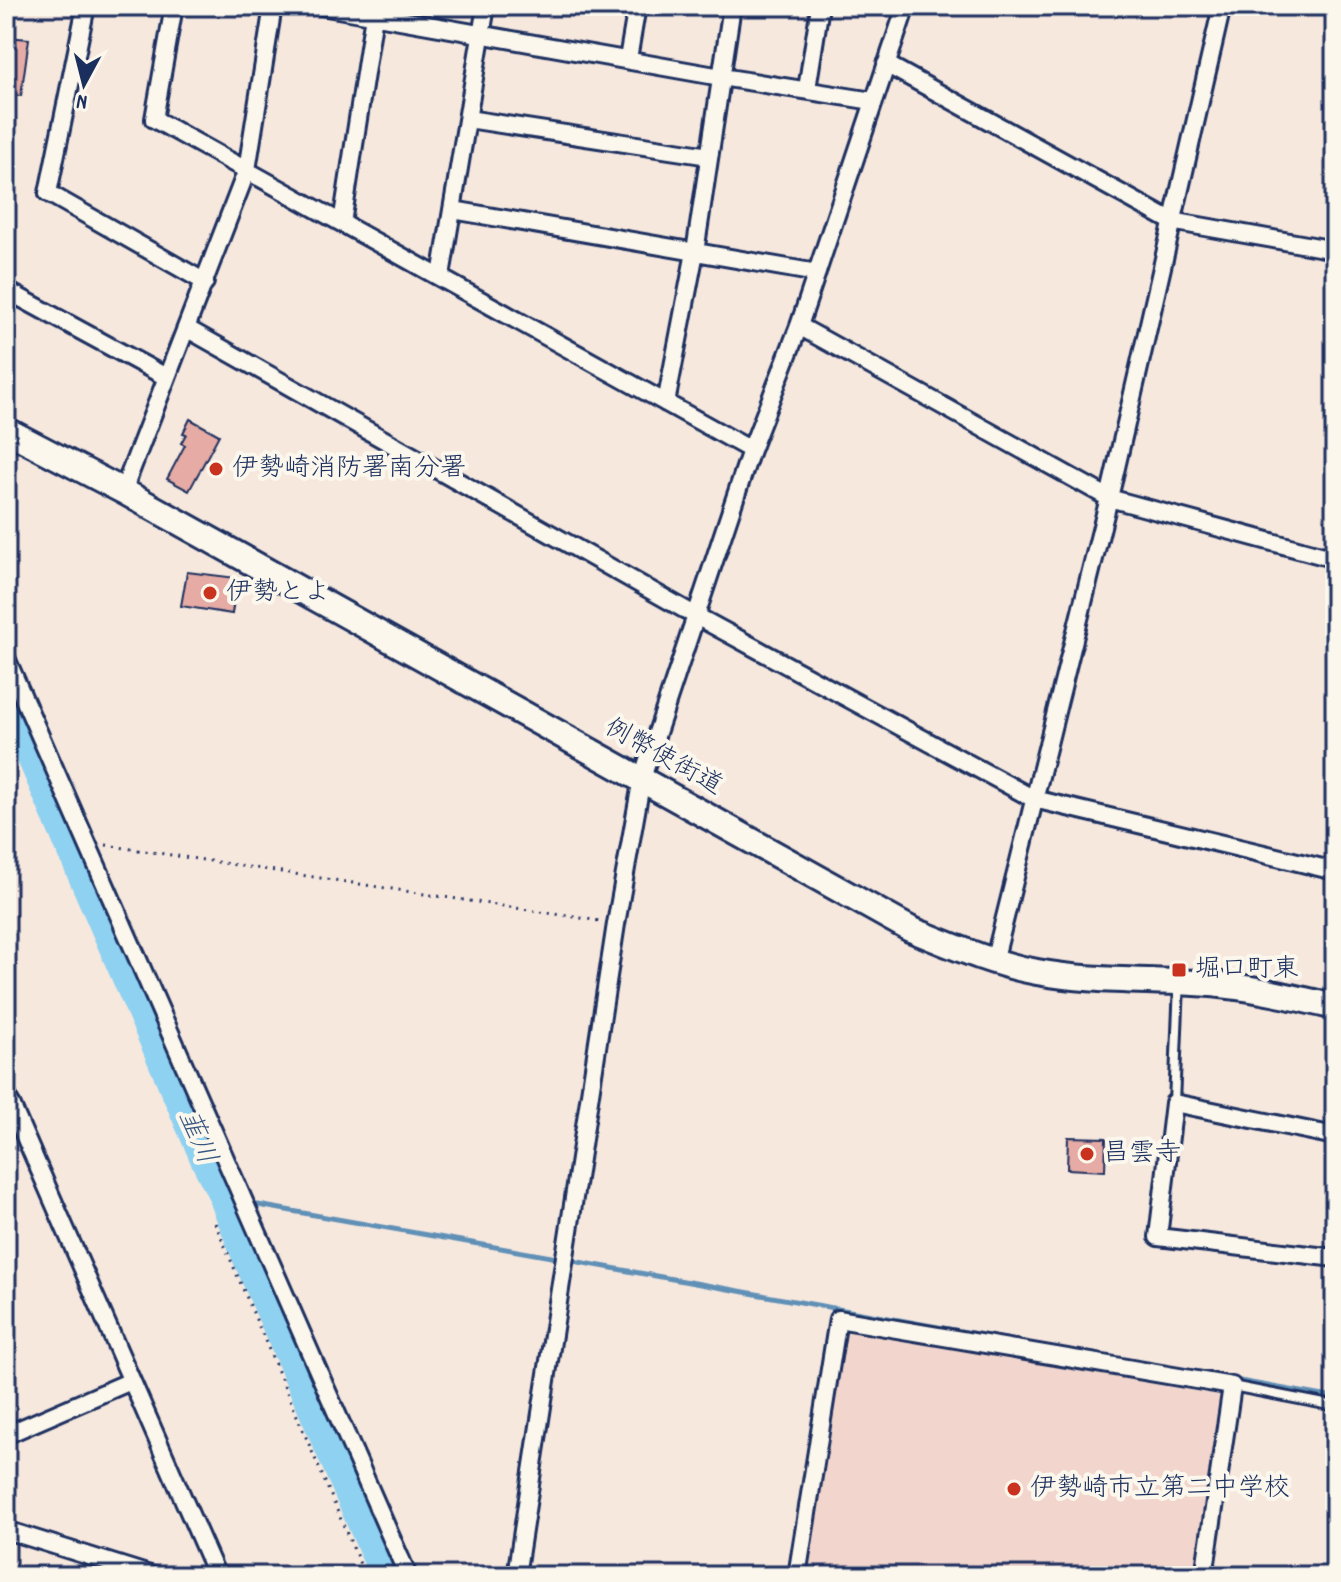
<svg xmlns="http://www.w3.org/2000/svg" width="1341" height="1582" font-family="Dekko,'Klee One',sans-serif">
  <rect width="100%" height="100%" fill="#f7e8de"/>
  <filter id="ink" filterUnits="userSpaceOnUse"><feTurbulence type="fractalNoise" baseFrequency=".0125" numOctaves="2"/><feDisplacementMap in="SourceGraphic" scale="16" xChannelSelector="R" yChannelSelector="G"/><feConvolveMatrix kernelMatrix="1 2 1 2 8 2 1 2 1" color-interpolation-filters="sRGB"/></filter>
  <g filter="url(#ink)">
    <path fill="#f2d6cd" d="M848,1330L1218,1395L1223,1401L1196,1576H806L842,1333Z"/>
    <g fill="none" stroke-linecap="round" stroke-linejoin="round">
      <path stroke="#6090b6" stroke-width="5" d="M258,1205L557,1258
        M228,1209L238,1207
        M573,1261L1055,1348
        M1234,1380L1335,1398"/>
      <path stroke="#8ed1f0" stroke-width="28" d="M6,700L205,1161L221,1193L244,1252L384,1576"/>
    </g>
    <path fill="#e5aba4" stroke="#1b2f5e" stroke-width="2" d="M6,37L29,39L21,96L6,94Z
      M190,419L219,435L189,491L167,479L185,445L181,443L186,434L183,433Z
      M187,572L237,578L232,614L181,606Z
      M1068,1137L1106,1138L1105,1171L1067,1169Z"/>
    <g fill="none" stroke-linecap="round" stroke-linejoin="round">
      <g stroke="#1b2f5e" stroke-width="14">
        <path id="service" d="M1174,1103L1179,984
          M1232,1386L1335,1406"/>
      </g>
      <g stroke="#1b2f5e" stroke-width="22">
        <path id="minor" d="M86,6L48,193L205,282
          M174,6L154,119L751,450
          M321,6L721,77L873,101
          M628,59L637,6
          M886,64L1171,221L1335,250
          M807,89L820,6
          M468,119L709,156
          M453,210L817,273
          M342,223L374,15
          M441,276L486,6
          M6,290L166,377
          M799,326L1109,498L1335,559
          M186,328L698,617L1034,799L1335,871
          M666,403L695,252L732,6
          M123,491L247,170L273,6
          M6,658L408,1576
          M994,962L1109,498L1222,6
          M6,1093L217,1576
          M1335,1136L1174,1103L1158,1237L1335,1258
          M6,1435L131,1381
          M6,1530L153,1576
          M516,1576L616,924L642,778L751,450L799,326L906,6
          M797,1576L838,1319L1232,1386L1204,1576"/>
      </g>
      <g stroke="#1b2f5e" stroke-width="30">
        <path id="secondary" d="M6,430L123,491L910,929C952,946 993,964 1037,972C1098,983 1160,979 1221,985C1260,989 1297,998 1335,1007"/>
      </g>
      <path stroke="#1b2f5e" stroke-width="3" stroke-dasharray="2 6" stroke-linecap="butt" d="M106,845L600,921
        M215,1223L365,1576"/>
      <use href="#service" stroke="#fbf7ec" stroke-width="8"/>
      <use href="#minor" stroke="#fbf7ec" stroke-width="16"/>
      <use href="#secondary" stroke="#fbf7ec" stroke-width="24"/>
    </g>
  </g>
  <g fill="#c8321e" stroke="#fbf7ec" stroke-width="3">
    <circle cx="216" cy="469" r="8"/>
    <circle cx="210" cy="593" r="8"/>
    <rect x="1171" y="962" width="16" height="16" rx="4"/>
    <circle cx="1087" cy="1154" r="8"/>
    <circle cx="1014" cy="1489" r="8"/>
  </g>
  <g text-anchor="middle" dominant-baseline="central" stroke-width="8" stroke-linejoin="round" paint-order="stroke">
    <g font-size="26" fill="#1b2f5e" stroke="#fbf7ec" text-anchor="start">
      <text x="232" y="469">伊勢崎消防署南分署</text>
      <text x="226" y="593">伊勢とよ</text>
      <text x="1195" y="970">堀口町東</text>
      <text x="1103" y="1154">昌雲寺</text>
      <text x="1030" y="1489">伊勢崎市立第二中学校</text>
    </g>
    <g font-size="26" fill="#1b2f5e" stroke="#fbf7ec">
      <text transform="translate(663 758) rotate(29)">例幣使街道</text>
    </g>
    <g font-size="28" font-style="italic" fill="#385882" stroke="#fbf7ec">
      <text transform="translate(195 1138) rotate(67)">韮川</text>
    </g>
  </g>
  <rect width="1341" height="1582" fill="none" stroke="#fbf7ec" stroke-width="32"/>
  <rect x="16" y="16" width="1309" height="1550" fill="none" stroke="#1b2f5e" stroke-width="3" filter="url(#ink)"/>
  <g transform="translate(84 84) rotate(187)" stroke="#fbf7ec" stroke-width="6" paint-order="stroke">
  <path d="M0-6L14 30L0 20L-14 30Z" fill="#1b2f5e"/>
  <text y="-12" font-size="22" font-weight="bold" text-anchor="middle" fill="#1b2f5e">N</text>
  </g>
</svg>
